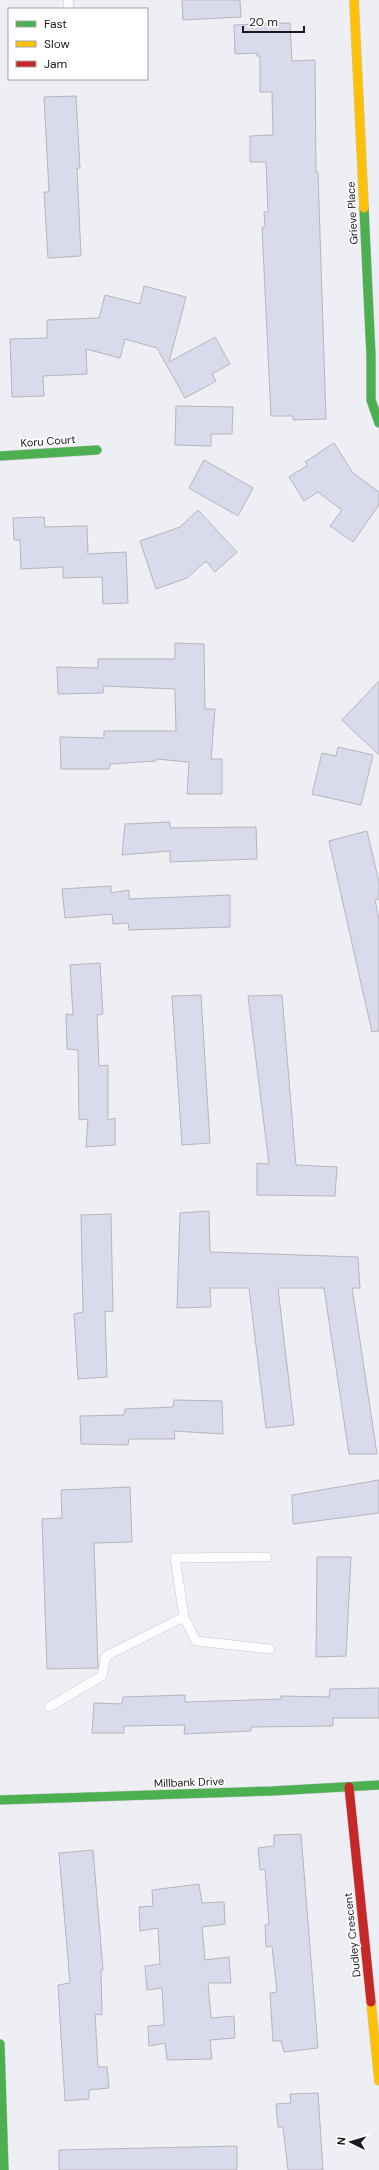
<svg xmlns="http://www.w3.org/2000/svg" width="379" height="2170" font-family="'DM Sans',sans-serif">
  <rect width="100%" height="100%" fill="#eeeff5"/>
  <path fill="#d9dbec" stroke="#b5b5ba" d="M182,0H240L241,17L183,20Z
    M290,23L292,61L315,60L316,172H318L319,203L326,419L293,420V416H271L262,227H265L264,212H268L266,162H250V136L273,135L272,92H260V56H257V53L235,54L234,25Z
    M76,96L80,168H77L81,256L48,258L44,192H49L44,97Z
    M144,286L186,297L169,362L215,337L230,364L212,374L216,381L185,398L157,348L125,339L120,358L86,349L87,374L43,376L44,396L12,397L10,339L47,338V320L99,318L105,295L140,304Z
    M176,406L233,407L232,434H211V446L175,445Z
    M334,443L353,473L379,492V505L353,542L330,526L342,510L318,492L304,501L289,477L308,465L305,462Z
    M204,460L253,488L238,516L189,488Z
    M198,510L237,552L215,572L206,561L187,578L156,589L140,541L180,527Z
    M44,517L45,527L87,526L88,554L126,552L128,603L103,604L102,577L63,578V567L21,569L20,540H14L13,518Z
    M175,643L204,644L205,709H215L211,759H222V794H187L189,762L156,759V761L110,764L109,769H61L60,737L104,738V731H176L175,689L104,686L103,693L58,694L57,667L98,668V659H175Z
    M379,681V755L342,720Z
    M338,747L373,755L361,805L312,794L322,753L336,756Z
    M170,822V828L256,827L257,859L170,862V851L122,855L125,824Z
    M367,831L379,882V899L375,900L379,919V1031L372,1032L329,841Z
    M111,886V893L129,890V899L230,895V927L129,930L128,923L113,924L112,914L65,918L62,889Z
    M100,963L103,1014L97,1015L99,1066L108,1065V1120L115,1118V1145L86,1147L88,1119L79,1120L78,1050L67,1049L66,1014L73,1015L70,965Z
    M201,995L210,1143L182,1145L172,996Z
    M282,995L296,1165L337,1167L335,1196L257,1195V1163L269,1164L248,996Z
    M209,1211L210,1252L358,1257L360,1288H352L377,1454H349L324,1288H278L294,1425L266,1428L249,1288H210L211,1307L177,1308L180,1213Z
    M111,1214L113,1312L105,1311L107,1377L78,1379L74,1314L83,1312L81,1215Z
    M174,1400L222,1401L223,1434L174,1431L175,1439H129L128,1445L81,1444L80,1416L124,1415L125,1409L173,1407Z
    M379,1480V1513L293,1524L292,1495Z
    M130,1487L132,1542L94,1543L98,1668L47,1669L42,1519L62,1518L61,1490Z
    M317,1557H351L346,1656L316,1657Z
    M379,1688V1718H333V1726L251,1727V1731L184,1734L185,1725L124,1726V1733H92L94,1703L122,1704L123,1697L185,1695V1702L281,1699V1696L329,1697L330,1689Z
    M301,1834L318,2048L284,2052L281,2041H273L270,1993L277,1992L272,1946L266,1947L265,1925L269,1924L265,1869L260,1870L258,1848L274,1846V1835Z
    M93,1850L103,1970H101L102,2015L95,2014L98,2067H107L109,2088L89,2090V2099L65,2101L58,1985L70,1983L59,1853Z
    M199,1884L202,1903L224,1902L225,1924L202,1927L205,1960L229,1957L231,1983H208L211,2018L234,2016L235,2038L210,2040L212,2059L167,2060L165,2043L149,2046L148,2026L164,2025L162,1988L147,1990L145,1966L160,1964L158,1928L140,1931L139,1907L153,1906L152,1890Z
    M318,2093L323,2170H288L283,2127H278L276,2104L291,2103L290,2094Z
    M237,2146V2170H59V2150Z"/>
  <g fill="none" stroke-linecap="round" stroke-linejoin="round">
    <g stroke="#c6c7cc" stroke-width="10">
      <path id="lane" d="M68,0L69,9
        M267,1557L175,1558L184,1617L196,1641L270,1649
        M49,1707L102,1676L106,1656L184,1617"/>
    </g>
    <g stroke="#c6c7cc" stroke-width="10">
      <path id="fast" d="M364,208L371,356V400L379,423
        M0,456L97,450
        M0,1800L272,1791L379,1785
        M0,2044L4,2170"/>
    </g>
    <g stroke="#c6c7cc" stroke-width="10">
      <path id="slow" d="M354,0L364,208
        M371,2002L379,2081"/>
    </g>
    <g stroke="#c6c7cc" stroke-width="10">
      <path id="jam" d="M349,1787L371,2002"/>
    </g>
    <use href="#lane" stroke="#fcfdfe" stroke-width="9"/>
    <use href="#fast" stroke="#4caf50" stroke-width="9"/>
    <use href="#slow" stroke="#ffc107" stroke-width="9"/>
    <use href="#jam" stroke="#c62828" stroke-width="9"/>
  </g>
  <g text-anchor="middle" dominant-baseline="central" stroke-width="3.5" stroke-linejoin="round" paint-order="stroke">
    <g font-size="11" fill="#1a1a1e" stroke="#fff">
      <text transform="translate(352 213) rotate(-93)">Grieve Place</text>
      <text transform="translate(48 441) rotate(-4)">Koru Court</text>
      <text transform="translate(189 1782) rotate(-2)">Millbank Drive</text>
      <text transform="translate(352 1935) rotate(-96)">Dudley Crescent</text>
    </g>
  </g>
  <rect x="8" y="8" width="140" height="72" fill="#ffffff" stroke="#a3a3a5"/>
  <rect x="16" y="21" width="20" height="6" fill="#4caf50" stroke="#a3a3a5"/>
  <text x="44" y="28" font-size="12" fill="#1a1a1e">Fast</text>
  <rect x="16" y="41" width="20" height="6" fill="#ffc107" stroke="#a3a3a5"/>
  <text x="44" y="48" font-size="12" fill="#1a1a1e">Slow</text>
  <rect x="16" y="61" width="20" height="6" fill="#c62828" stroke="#a3a3a5"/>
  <text x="44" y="68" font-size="12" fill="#1a1a1e">Jam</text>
  <g transform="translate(351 2142) rotate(275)" stroke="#ffffff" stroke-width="3" paint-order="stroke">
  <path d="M0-3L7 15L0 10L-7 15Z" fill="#1a1a1e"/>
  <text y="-6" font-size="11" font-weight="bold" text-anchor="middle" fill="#1a1a1e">N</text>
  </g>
  <path d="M243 26v6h61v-6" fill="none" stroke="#1a1a1e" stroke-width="2"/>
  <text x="249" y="26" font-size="12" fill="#1a1a1e" stroke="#ffffff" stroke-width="3" paint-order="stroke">20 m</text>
</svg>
